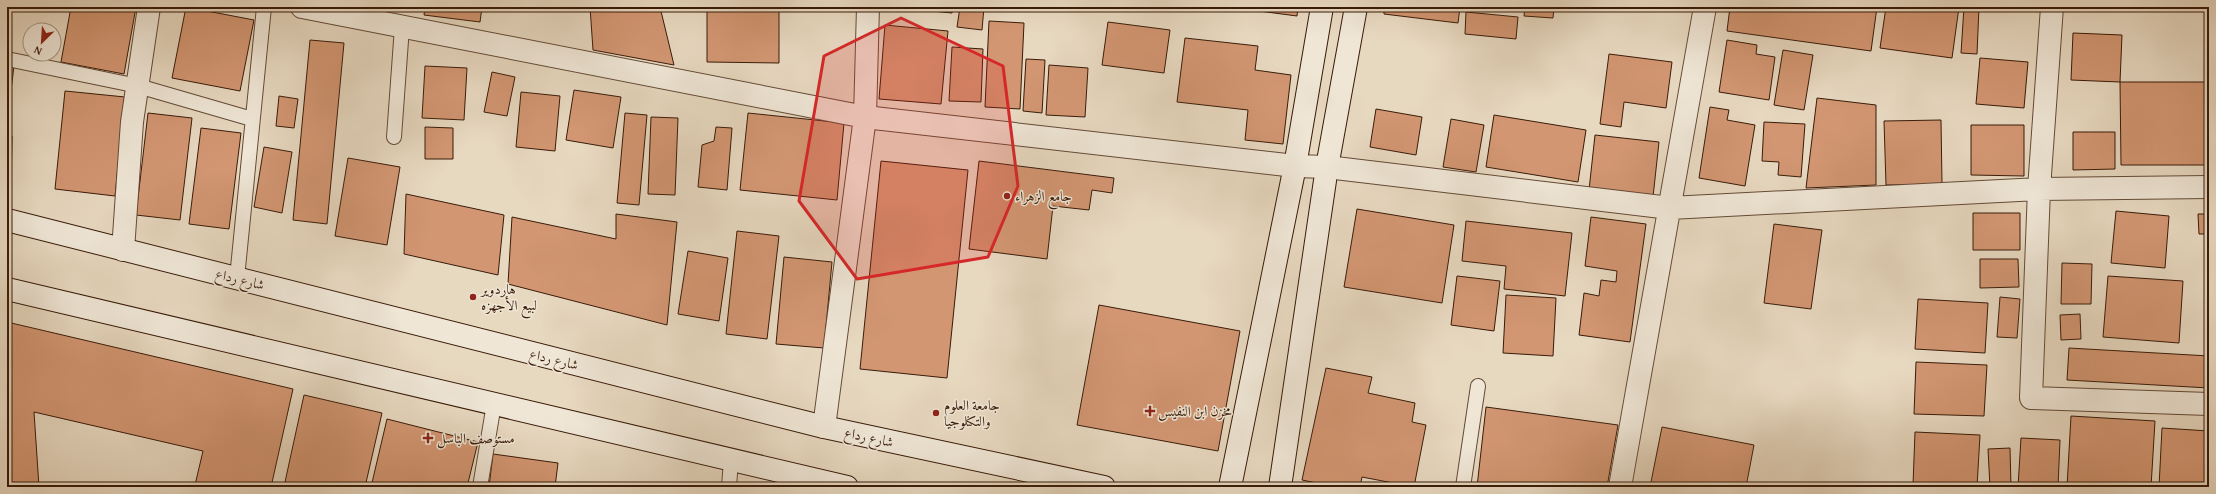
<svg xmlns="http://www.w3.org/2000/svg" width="2216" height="494" font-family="'Gentium Book Plus',Amiri,serif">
  <rect width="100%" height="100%" fill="#e7d8c0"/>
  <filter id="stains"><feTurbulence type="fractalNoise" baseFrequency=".005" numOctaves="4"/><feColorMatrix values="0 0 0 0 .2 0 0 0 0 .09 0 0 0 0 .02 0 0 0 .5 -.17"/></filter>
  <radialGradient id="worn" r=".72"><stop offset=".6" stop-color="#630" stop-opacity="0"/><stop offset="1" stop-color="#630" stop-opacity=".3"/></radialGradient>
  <path fill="#d29672" stroke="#391b08" d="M71,7H136L124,74L61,62Z
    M186,7L254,20L240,91L172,78Z
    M425,7H482L480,22L424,15Z
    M590,7H660L674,65L593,50Z
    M707,7H779V63L707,62Z
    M892,7H953L952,13Z
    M960,7H984L982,30L957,27Z
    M1259,7H1298L1297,16L1259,11Z
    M1384,7H1460L1458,23L1384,14Z
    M1525,7H1554L1553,18L1524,16Z
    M1572,7H1590V10L1571,9Z
    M1730,7H1877L1871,51L1727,31Z
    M1886,7H1959L1952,58L1880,48Z
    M1964,7H1979L1977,54L1961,53Z
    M1466,12L1518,17L1516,39L1465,34Z
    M989,21L1024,23L1020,109L985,107Z
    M1108,22L1170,30L1164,73L1102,65Z
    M885,25L948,31L941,104L879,99Z
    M2073,33L2122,35L2120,82L2071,80Z
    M1185,38L1258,46L1255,70L1291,75L1283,144L1245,140L1248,110L1177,102Z
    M310,40L344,43L327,224L293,220Z
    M1727,40L1757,45L1756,54L1775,57L1769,100L1719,92Z
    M952,47L983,49L981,102L949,101Z
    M1783,50L1813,55L1804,110L1774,105Z
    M1609,54L1672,62L1666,108L1624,102L1621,127L1600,124Z
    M1980,58L2028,62L2024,108L1976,104Z
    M1026,59L1045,60L1042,113L1023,111Z
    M7,65L14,66L8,114H7Z
    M1049,65L1088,68L1085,117L1046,115Z
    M425,66L467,68L464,120L422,118Z
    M492,72L515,77L507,116L484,112Z
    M2120,82H2205V165H2121Z
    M574,90L621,97L613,148L566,140Z
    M65,91L125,97L115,196L55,189Z
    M521,92L560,96L555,151L516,147Z
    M279,96L298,99L294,128L276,126Z
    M1817,98L1876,105V185L1806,188Z
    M1710,107L1729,110L1727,120L1755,125L1745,186L1699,178Z
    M1376,109L1422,117L1416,155L1370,147Z
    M148,113L192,118L180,220L136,215Z
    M625,113L647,115L639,205L617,203Z
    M748,113L844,123L837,200L740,190Z
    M1494,115L1586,130L1578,182L1486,167Z
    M651,117L678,118L675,195L648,194Z
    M1451,119L1484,125L1476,172L1443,167Z
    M1941,120L1942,184L1886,185L1884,121Z
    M1764,122L1805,124L1801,177L1778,175L1779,162L1762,161Z
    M1971,125H2024V176L1971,175Z
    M425,127L453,128V159H425Z
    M716,127L732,128L727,190L698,187L702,145L714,141Z
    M201,128L241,133L229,229L189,224Z
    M2073,132H2115V169L2073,170Z
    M7,135L12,136L11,182L7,180Z
    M1595,135L1659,142L1653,197L1589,190Z
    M264,147L292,152L282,213L254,207Z
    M348,158L400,167L387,245L335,236Z
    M881,161L968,170L947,378L860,369Z
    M979,161L1114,178L1112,193L1092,190L1089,210L1053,206L1047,259L969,249Z
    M406,194L504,215L498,275L404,254Z
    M1357,209L1454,225L1442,303L1344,287Z
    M2116,211L2169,216L2165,268L2111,263Z
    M1973,213H2020V250H1973Z
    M616,214L677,222L667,325L508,284L512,217L616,239Z
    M2198,214H2209V234H2199Z
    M1591,217L1646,224L1630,342L1579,335L1584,293L1599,296L1601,280L1616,282L1617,271L1585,266Z
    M1466,221L1572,233L1565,296L1504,289L1506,266L1462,261Z
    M1774,224L1822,230L1811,309L1764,303Z
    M737,231L779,236L767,339L726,334Z
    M688,251L728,258L719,321L678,314Z
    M784,257L832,262L824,348L776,344Z
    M1980,259H2018L2019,287L1980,288Z
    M2062,263L2092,264L2091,304H2061Z
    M1457,276L1500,281L1494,331L1451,325Z
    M2108,276L2183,281L2179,343L2103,337Z
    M1506,295L1556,298L1553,356L1503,353Z
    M2000,297L2020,299L2017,338L1997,337Z
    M1918,299L1988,303L1985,353L1915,349Z
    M1099,305L1240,331L1218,451L1077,425Z
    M2080,314L2081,339L2061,340L2060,315Z
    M7,322L293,389L271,487H204L195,485L203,451L34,412L39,487H7Z
    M2069,348L2209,356V388L2067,380Z
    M1916,362L1987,365L1984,416L1914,414Z
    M1326,368L1372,377L1368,393L1415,403L1412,422L1426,425L1414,487L1362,477L1360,487H1336L1302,480Z
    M304,395L382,413L365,487H305L285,482Z
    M1486,407L1618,425L1607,487H1477Z
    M2071,416L2155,421L2151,487H2067Z
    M387,419L478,442L467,487H371Z
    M1662,427L1754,445L1746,487H1650Z
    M2162,428L2209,431V487H2159Z
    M1915,432L1980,435L1977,487L1913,485Z
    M2021,438L2060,440L2058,487H2018Z
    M2010,448L2011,487H1990L1988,449Z
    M493,454L558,463L555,487H489Z
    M1756,486L1850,487H1756Z"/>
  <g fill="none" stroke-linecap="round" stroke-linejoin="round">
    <g stroke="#644a36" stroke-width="16">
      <path id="lane" d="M7,59L138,86L252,119
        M394,137L402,27
        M237,278L264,7
        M480,487L494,404
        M729,487L731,460
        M1463,487L1478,386"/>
    </g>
    <g stroke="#644a36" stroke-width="24">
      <path id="street" d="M302,7L865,117L1295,166L1327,167L1670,208L2039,189L2209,187
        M2052,7L2039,189L2031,398L2209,404
        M123,250L132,122L149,7
        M824,427L865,117L868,7
        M1620,487L1705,7"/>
    </g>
    <g stroke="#391b08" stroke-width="24">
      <path id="secondary" d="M7,220L824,427L1104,487
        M7,289L847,487
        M1230,487L1295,166L1322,7
        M1280,487L1327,167L1356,7"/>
    </g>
    <use href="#lane" stroke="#efe6d6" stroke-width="14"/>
    <use href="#street" stroke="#efe6d6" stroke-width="22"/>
    <use href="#secondary" stroke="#efe6d6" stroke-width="22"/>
  </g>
  <path fill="#d62828" fill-opacity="0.2" stroke="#d62828" stroke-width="3" stroke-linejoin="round" d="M901,18L1003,66L1018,186L988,257L857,279L799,201L824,56Z"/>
  <g fill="#8f2418" stroke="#efe6d6" stroke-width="1.5">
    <circle cx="1007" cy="196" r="4"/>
    <circle cx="473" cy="297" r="4"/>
    <path d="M1148 405h4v4h4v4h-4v4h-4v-4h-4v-4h4z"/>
    <circle cx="936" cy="413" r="4"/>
    <path d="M426 432h4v4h4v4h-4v4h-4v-4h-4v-4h4z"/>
  </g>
  <g text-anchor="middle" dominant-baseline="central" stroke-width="3" stroke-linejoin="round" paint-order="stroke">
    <g font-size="14" fill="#391b08" stroke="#efe6d6" text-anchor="start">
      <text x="1015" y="196">جامع الزهراء</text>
      <text x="481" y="289">هاردوير<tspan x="481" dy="16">لبيع الأجهزه</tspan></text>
      <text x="944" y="405">جامعة العلوم<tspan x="944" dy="16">والتكنلوجيا</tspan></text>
      <text x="1158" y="411">مخزن ابن النفيس</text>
      <text x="437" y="438">مستوصف الباسل</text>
    </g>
    <g font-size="14" fill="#391b08" stroke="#efe6d6">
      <text transform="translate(240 279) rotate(14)">شارع رداع</text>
      <text transform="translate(554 359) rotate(14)">شارع رداع</text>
      <text transform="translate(869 437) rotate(12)">شارع رداع</text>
    </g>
  </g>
  <rect width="2216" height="494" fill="none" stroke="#e7d8c0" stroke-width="24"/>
  <rect x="8" y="8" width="2200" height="478" fill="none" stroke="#391b08" stroke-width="2"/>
  <rect x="12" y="12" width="2192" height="470" fill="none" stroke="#391b08"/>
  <g transform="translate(42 42) rotate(205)"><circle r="19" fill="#efe6d6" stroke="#a69584"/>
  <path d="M0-3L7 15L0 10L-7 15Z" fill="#8f2418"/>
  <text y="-6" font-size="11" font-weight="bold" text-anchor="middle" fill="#391b08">N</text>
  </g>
  <rect width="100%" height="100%" filter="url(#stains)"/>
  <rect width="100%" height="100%" fill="url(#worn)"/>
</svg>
